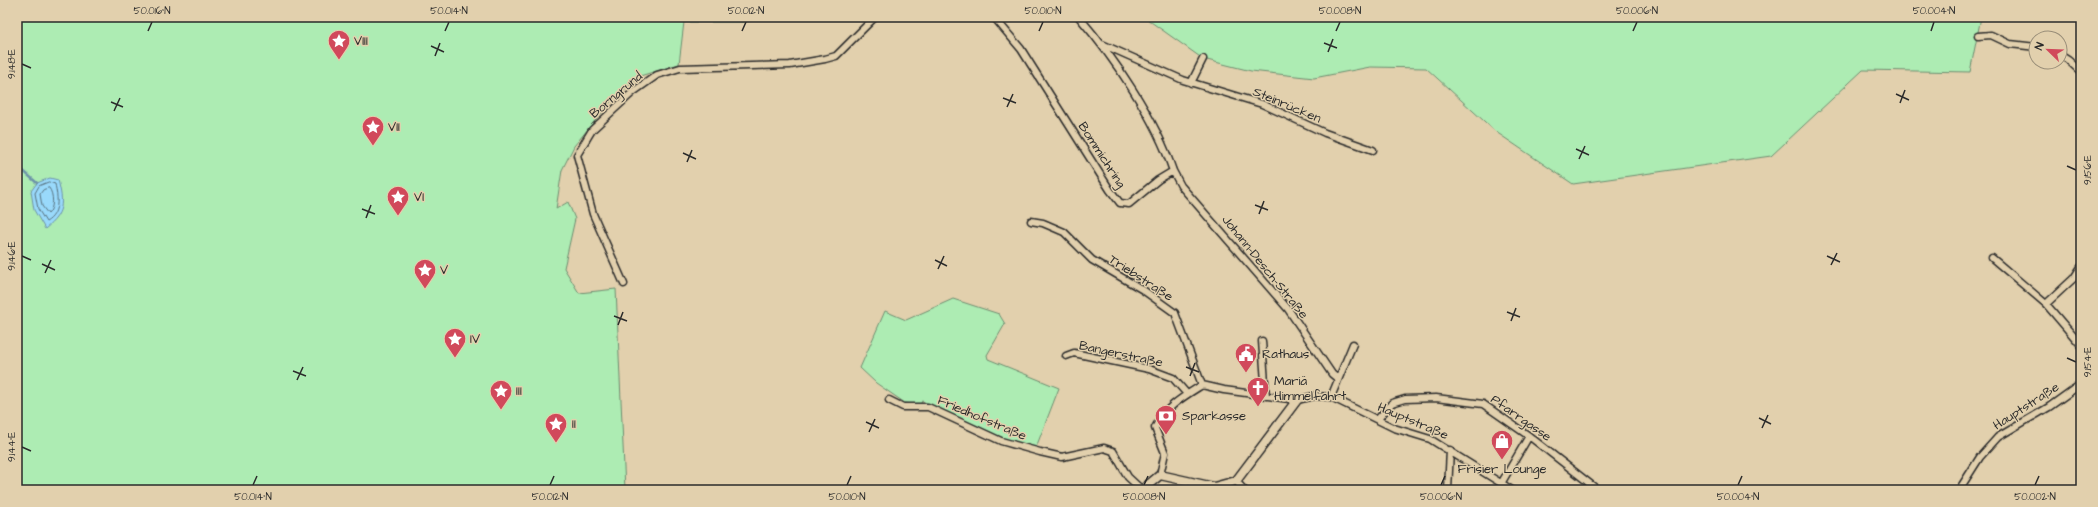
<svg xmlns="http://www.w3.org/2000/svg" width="2098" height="507" font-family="'Architects Daughter',sans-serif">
  <rect width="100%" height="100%" fill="#e2d0ad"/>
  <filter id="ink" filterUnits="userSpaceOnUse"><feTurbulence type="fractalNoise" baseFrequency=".025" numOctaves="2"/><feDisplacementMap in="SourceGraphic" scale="8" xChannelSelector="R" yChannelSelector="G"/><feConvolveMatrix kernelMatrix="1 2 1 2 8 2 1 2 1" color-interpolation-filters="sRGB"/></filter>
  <g filter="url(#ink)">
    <path fill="#adecb3" stroke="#6c8c6f" d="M17,17H766L745,22H684L679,64L640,76L612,100L574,146L562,170L556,209L568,202L575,219L564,268L579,293L616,289L625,490H17Z
      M1144,17H1981L1970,72L1863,70L1771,156L1573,184L1496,132L1426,68L1370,67L1314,78L1251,71L1203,59Z
      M953,299L999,314L1005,324L987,355L988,359L1059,388L1035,450L1003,438L922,401L920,405L905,403L876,383L860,368L885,311L906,320Z"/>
    <path fill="#99d9fb" stroke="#6d93a8" d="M50,178L58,180C64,204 64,213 45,229L34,210L31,191L37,183Z"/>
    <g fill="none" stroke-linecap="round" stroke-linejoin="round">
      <path stroke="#57717e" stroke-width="1" d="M49,182L55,184C58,198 60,214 46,222L38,209L35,193L39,186Z
        M49,188C54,194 54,209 48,214L42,206L40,194L43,190Z"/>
      <path stroke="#6d93a8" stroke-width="2.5" d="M21,169L37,183"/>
      <g stroke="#2b2b2b" stroke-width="9">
        <path id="minor" d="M994,17L1021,49L1110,190L1120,203L1129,204L1158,180L1173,171C1155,118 1115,59 1079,17
          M1978,36L1991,35L2010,44L2036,47
          M1102,44L1183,80L1262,104L1325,133L1373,150
          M2060,55L2068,60L2081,72
          M1191,83L1203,59
          M1173,171L1181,186L1288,309L1332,374L1338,379
          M1031,221L1043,223L1064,232L1092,260L1143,290L1175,313L1202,385
          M1992,258L2046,304L2081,345
          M624,284L593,214L577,155L592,130L633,92L657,75L680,68L790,65L825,59L836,56L875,17
          M2046,304L2074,278L2081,267
          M1262,341L1266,396
          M1066,356L1074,353L1149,369L1173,378L1187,394
          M1331,397L1353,344
          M889,400L903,407H928L1001,441L1040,452L1062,457L1104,448L1113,451L1128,477L1142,490
          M1378,419L1392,403L1405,399L1436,398L1483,404L1529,436L1598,490
          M1160,475L1165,453L1155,428C1165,407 1183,397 1202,385L1224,390L1297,400L1314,396L1331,397L1394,428L1430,439L1512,490
          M1236,481L1244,490
          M1502,482L1529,436
          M1448,490L1450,450
          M1959,490L1980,457L1998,437L2049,407L2081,384"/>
      </g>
      <g stroke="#2b2b2b" stroke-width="11">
        <path id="tertiary" d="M1142,490L1160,475L1214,487L1236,481L1297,400"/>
      </g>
      <use href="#minor" stroke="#e2d0ad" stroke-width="6"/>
      <use href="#tertiary" stroke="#e2d0ad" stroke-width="8"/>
    </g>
  </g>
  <path fill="none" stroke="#2b2b2b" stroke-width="1.5" d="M148,31L152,22M445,31L449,22M742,31L746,22M1039,31L1043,22M1336,31L1340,22M1633,31L1637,22M1931,31L1934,22M1324,43L1337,48M431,46L444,52M1328,52L1333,39M435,56L440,43M22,64L31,68M1896,94L1909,100M1003,98L1016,103M111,102L123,107M1900,103L1905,90M1007,107L1013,94M114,111L120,98M1576,149L1589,155M683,153L696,159M1579,159L1585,146M687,162L692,150M2067,166L2076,170M1255,205L1268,210M362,209L375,214M1259,214L1264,201M366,218L371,205M22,256L31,260M1827,256L1840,262M935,260L947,266M42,264L55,270M1831,265L1837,253M938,269L944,256M45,273L51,260M1507,312L1520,317M614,316L627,321M1511,321L1516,308M618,325L623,312M2067,358L2076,362M1186,367L1199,372M293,371L306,376M1190,376L1195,363M297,380L303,367M1759,418L1771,424M866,422L879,428M1762,428L1768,415M869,432L875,419M22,447L31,451M253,485L257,476M550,485L554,476M847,485L851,476M1144,485L1148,476M1441,485L1445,476M1738,485L1742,476M2035,485L2039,476"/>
  <defs>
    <g id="sight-pin" transform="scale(1.15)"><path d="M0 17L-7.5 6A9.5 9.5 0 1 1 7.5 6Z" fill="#d1495b" stroke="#e2d0ad"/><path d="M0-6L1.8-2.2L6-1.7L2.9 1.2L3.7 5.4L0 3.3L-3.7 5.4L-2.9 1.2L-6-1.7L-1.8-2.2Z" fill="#fff"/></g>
    <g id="civic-pin" transform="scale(1.15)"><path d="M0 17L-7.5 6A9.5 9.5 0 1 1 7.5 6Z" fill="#d1495b" stroke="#e2d0ad"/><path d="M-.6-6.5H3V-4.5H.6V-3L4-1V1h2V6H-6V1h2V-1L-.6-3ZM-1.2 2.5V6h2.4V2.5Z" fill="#fff"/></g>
    <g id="church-pin" transform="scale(1.15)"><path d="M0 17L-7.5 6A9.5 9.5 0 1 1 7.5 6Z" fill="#d1495b" stroke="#e2d0ad"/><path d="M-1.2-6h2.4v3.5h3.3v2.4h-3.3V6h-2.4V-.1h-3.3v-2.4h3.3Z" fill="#fff"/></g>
    <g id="bank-pin" transform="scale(1.15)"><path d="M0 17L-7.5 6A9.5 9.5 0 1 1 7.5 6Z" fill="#d1495b" stroke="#e2d0ad"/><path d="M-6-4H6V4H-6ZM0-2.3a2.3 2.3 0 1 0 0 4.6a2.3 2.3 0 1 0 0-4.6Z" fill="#fff"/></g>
    <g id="shop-pin" transform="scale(1.15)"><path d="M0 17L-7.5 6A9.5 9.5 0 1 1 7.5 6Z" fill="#d1495b" stroke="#e2d0ad"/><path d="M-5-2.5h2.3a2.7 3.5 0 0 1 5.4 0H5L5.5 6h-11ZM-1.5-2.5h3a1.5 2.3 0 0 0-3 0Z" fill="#fff"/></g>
  </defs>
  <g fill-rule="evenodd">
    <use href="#sight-pin" x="339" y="41"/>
    <use href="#sight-pin" x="373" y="127"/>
    <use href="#sight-pin" x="398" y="197"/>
    <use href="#sight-pin" x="425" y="270"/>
    <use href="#sight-pin" x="455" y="339"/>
    <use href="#civic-pin" x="1246" y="354"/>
    <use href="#church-pin" x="1258" y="388"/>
    <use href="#sight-pin" x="501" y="391"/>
    <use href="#bank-pin" x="1166" y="416"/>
    <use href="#sight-pin" x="556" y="424"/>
    <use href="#shop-pin" x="1502" y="441"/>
  </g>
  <g text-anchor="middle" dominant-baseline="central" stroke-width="3" stroke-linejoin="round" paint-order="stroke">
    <g font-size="13" fill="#2b2b2b" stroke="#e2d0ad" text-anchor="start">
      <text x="354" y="41">VIII</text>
      <text x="388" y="127">VII</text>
      <text x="414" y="197">VI</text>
      <text x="440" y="270">V</text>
      <text x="470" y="339">IV</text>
      <text x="1262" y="354">Rathaus</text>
      <text x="1274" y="381">Mariä<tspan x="1274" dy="15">Himmelfahrt</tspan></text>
      <text x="516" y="391">III</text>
      <text x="1182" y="416">Sparkasse</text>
      <text x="572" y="424">II</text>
      <text x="1502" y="469" text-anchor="middle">Frisier Lounge</text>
    </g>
    <g font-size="13" fill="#2b2b2b" stroke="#e2d0ad">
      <text transform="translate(616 95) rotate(-40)">Borngrund</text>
      <text transform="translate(1287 105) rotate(23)">Steinrücken</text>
      <text transform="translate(1102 155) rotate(57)">Bommichring</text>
      <text transform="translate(1265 267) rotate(51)">Johann-Desch-Straße</text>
      <text transform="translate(1141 278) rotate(33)">Triebstraße</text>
      <text transform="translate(1121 354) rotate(12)">Bangerstraße</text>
      <text transform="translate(2026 406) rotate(-33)">Hauptstraße</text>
      <text transform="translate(982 418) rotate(23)">Friedhofstraße</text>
      <text transform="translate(1521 418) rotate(35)">Pfarrgasse</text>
      <text transform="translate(1413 421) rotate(23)">Hauptstraße</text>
    </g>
  </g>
  <rect width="2098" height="507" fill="none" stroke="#e2d0ad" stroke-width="44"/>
  <g transform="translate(2048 50) rotate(293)"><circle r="19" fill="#e2d0ad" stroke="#998e79"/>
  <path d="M0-3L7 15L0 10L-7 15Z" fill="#d1495b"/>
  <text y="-6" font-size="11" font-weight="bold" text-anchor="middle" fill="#2b2b2b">N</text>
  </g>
  <rect x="22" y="22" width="2054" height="463" fill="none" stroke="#2b2b2b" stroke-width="1.5"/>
  <g font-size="10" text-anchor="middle" fill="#2b2b2b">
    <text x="152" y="14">50.016°N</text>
    <text x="449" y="14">50.014°N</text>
    <text x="746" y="14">50.012°N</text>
    <text x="1043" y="14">50.010°N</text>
    <text x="1340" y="14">50.008°N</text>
    <text x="1637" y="14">50.006°N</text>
    <text x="1934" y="14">50.004°N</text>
    <text transform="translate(11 64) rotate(-90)" y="4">9.148°E</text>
    <text transform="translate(2087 170) rotate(-90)" y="4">9.156°E</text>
    <text transform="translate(11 256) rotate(-90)" y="4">9.146°E</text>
    <text transform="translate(2087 362) rotate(-90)" y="4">9.154°E</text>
    <text transform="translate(11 447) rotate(-90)" y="4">9.144°E</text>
    <text x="253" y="500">50.014°N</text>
    <text x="550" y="500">50.012°N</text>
    <text x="847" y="500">50.010°N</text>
    <text x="1144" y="500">50.008°N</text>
    <text x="1441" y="500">50.006°N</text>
    <text x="1738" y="500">50.004°N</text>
    <text x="2035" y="500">50.002°N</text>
  </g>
</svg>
